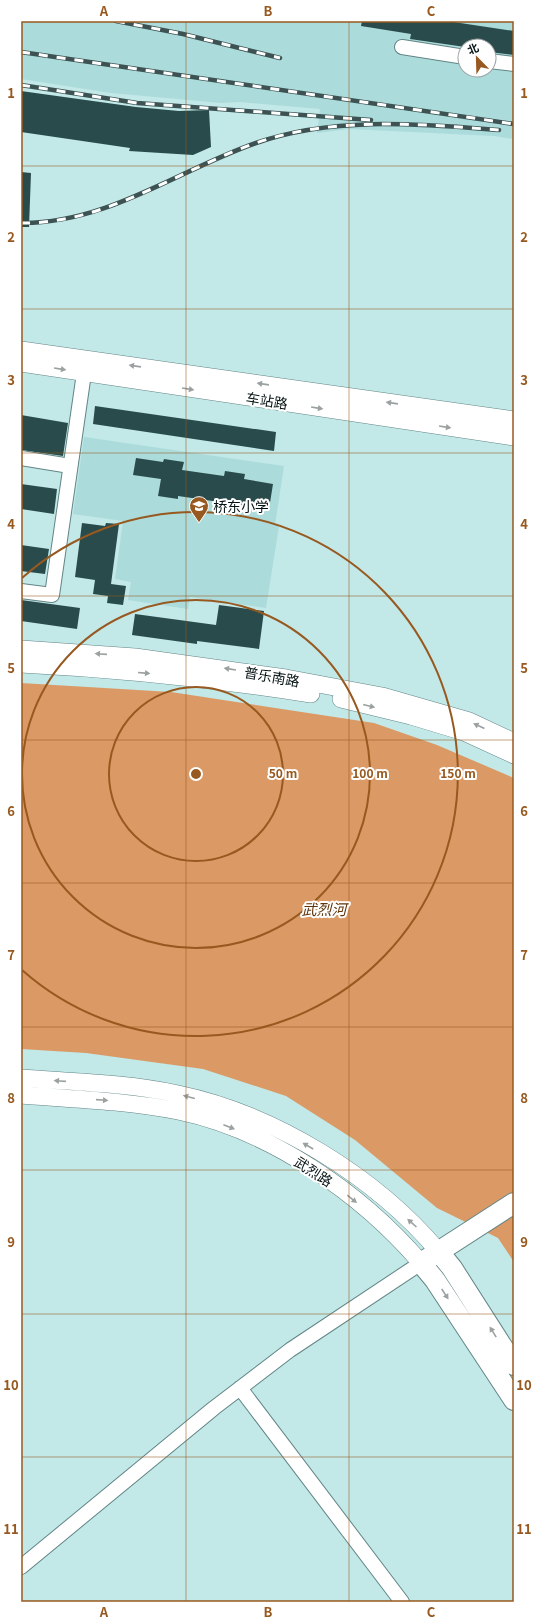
<svg xmlns="http://www.w3.org/2000/svg" width="535" height="1623" font-family="Georgia,'Noto Sans SC',serif">
  <rect width="100%" height="100%" fill="#c2e8e8"/>
  <path fill="#acdbdb" fill-rule="evenodd" d="M21,21H514V139L494,136L349,129L317,133L320,109L240,102L221,103L111,93L21,79ZM465,46H489V70H465Z
    M84,437L284,466L275,525L279,526L266,608L190,597L188,609L128,600L131,582L115,579L123,521L73,514Z"/>
  <path fill="#db9a65" d="M21,683L171,692L374,723L437,745L514,778V1262L498,1238L437,1208L355,1140L286,1096L203,1069L86,1053L21,1049Z"/>
  <path fill="#294b4b" d="M362,21H447L514,31V55L489,52V46L465,47L410,39L411,34L361,26Z
    M21,91L136,107L179,111L209,110L211,147L193,155L129,151L130,148L21,132Z
    M21,172L31,173L29,227H21Z
    M95,406L276,432L274,451L93,424Z
    M21,415L68,423L63,456L21,450Z
    M136,458L163,462L164,459L184,462L182,470L224,476L225,471L245,474L244,479L273,484L269,509L178,496V499L158,496L161,479L133,475Z
    M21,484L57,489L54,514L21,509Z
    M82,523L105,526L106,523L119,524L111,584L126,586L123,605L107,603L108,596L93,594L95,580L75,577Z
    M21,545L49,549L45,574L21,571Z
    M21,600L80,608L77,629L21,621Z
    M219,605L264,611L259,649L197,641V644L132,635L135,614L216,625Z"/>
  <g fill="none" stroke-linecap="round" stroke-linejoin="round">
    <g stroke="#628586" stroke-width="16">
      <path id="minor" d="M402,47L465,57
        M489,61L514,64
        M21,458L70,466
        M21,591L52,595L84,373
        M240,1388L402,1602
        M21,1567L214,1408L290,1350L421,1263"/>
    </g>
    <g stroke="#628586" stroke-width="18">
      <path id="major" d="M21,350L514,420
        M21,363L514,437
        M21,649L135,657L286,678L382,696L469,721L514,742
        M21,664C119,669 215,679 311,694
        M341,699L411,716L464,732L514,755
        M21,1078C73,1082 127,1083 178,1094C274,1114 376,1177 439,1252
        M21,1095C74,1099 126,1101 178,1111C270,1130 361,1193 421,1263"/>
    </g>
    <g stroke="#628586" stroke-width="22">
      <path id="highway" d="M514,1203L421,1263L435,1280L514,1400
        M439,1252L452,1268L514,1365"/>
    </g>
    <use href="#minor" stroke="#fff" stroke-width="14"/>
    <use href="#major" stroke="#fff" stroke-width="17"/>
    <use href="#highway" stroke="#fff" stroke-width="20"/>
    <g stroke="#3d5253" stroke-width="4.5">
      <path id="rail" d="M116,21L183,34L280,58
        M21,52L514,124
        M21,85L137,103L371,120
        M21,223C107,224 178,170 256,143C334,116 419,124 499,130"/>
    </g>
    <use href="#rail" stroke="#fff" stroke-width="3" stroke-dasharray="9" stroke-linecap="butt"/>
  </g>
  <defs><path id="oneway-solid" d="M-6-.8H1V-3.2L6.5 0L1 3.2V.8H-6Z"/></defs>
  <g fill="#9ba0a1">
    <use href="#oneway-solid" transform="translate(135 366) rotate(-172)"/>
    <use href="#oneway-solid" transform="translate(60 369) rotate(9)"/>
    <use href="#oneway-solid" transform="translate(263 384) rotate(-172)"/>
    <use href="#oneway-solid" transform="translate(188 389) rotate(9)"/>
    <use href="#oneway-solid" transform="translate(392 403) rotate(-172)"/>
    <use href="#oneway-solid" transform="translate(317 408) rotate(9)"/>
    <use href="#oneway-solid" transform="translate(445 427) rotate(9)"/>
    <use href="#oneway-solid" transform="translate(101 654) rotate(-176)"/>
    <use href="#oneway-solid" transform="translate(230 669) rotate(-171)"/>
    <use href="#oneway-solid" transform="translate(144 673) rotate(5)"/>
    <use href="#oneway-solid" transform="translate(369 706) rotate(14)"/>
    <use href="#oneway-solid" transform="translate(479 726) rotate(-155)"/>
    <use href="#oneway-solid" transform="translate(60 1081) rotate(-176)"/>
    <use href="#oneway-solid" transform="translate(189 1097) rotate(-165)"/>
    <use href="#oneway-solid" transform="translate(102 1100) rotate(4)"/>
    <use href="#oneway-solid" transform="translate(229 1127) rotate(21)"/>
    <use href="#oneway-solid" transform="translate(308 1146) rotate(-150)"/>
    <use href="#oneway-solid" transform="translate(352 1199) rotate(39)"/>
    <use href="#oneway-solid" transform="translate(412 1223) rotate(-138)"/>
    <use href="#oneway-solid" transform="translate(445 1294) rotate(57)"/>
    <use href="#oneway-solid" transform="translate(493 1332) rotate(-122)"/>
  </g>
  <path fill="none" stroke="#97591f" stroke-width="1" stroke-opacity="0.55" d="M186,21V1602M349,21V1602M21,166H514M21,309H514M21,453H514M21,596H514M21,740H514M21,883H514M21,1027H514M21,1170H514M21,1314H514M21,1457H514"/>
  <g fill="none" stroke="#97591f" stroke-width="2">
    <circle cx="196" cy="774" r="87"/>
    <circle cx="196" cy="774" r="174"/>
    <path d="M22 578A262 262 0 1 1 22 970"/>
  </g>
  <defs>
    <g id="school-pin" transform="scale(1)"><path d="M0 17L-7.5 6A9.5 9.5 0 1 1 7.5 6Z" fill="#97591f" stroke="#fff"/><path d="M0-5L7-2L0 1L-7-2ZM-4 1L0 2.5L4 1V4Q0 6-4 4Z" fill="#fff"/></g>
  </defs>
  <g fill-rule="evenodd">
    <use href="#school-pin" x="199" y="506"/>
  </g>
  <g text-anchor="middle" dominant-baseline="central" stroke-width="4" stroke-linejoin="round" paint-order="stroke">
    <g font-size="14" fill="#051213" stroke="#fff">
      <text transform="translate(267 400) rotate(9)">车站路</text>
      <text transform="translate(272 676) rotate(10)">普乐南路</text>
      <text transform="translate(314 1171) rotate(33)">武烈路</text>
    </g>
    <g font-size="14" fill="#051213" stroke="#fff" text-anchor="start">
      <text x="213" y="506">桥东小学</text>
    </g>
    <g font-size="15" font-style="italic" fill="#60350b" stroke="#fff">
      <text x="324" y="908">武烈河</text>
    </g>
  </g>
  <circle cx="196" cy="774" r="6" fill="#97591f" stroke="#fff" stroke-width="2"/>
  <g font-size="12" text-anchor="middle" font-weight="bold" fill="#97591f" stroke="#fff" stroke-width="4" stroke-linejoin="round" paint-order="stroke">
    <text x="283" y="778">50 m</text>
    <text x="370" y="778">100 m</text>
    <text x="458" y="778">150 m</text>
  </g>
  <rect width="535" height="1623" fill="none" stroke="#ffffff" stroke-width="44"/>
  <g transform="translate(477 58) rotate(337)"><circle r="19" fill="#ffffff" stroke="#9ba0a1"/>
  <path d="M0-3L7 15L0 10L-7 15Z" fill="#97591f"/>
  <text y="-6" font-size="11" font-weight="bold" text-anchor="middle" fill="#051213">北</text>
  </g>
  <rect x="22" y="22" width="491" height="1579" fill="none" stroke="#97591f" stroke-width="1.5"/>
  <g font-size="13" text-anchor="middle" font-weight="bold" fill="#97591f">
    <text x="104" y="16">A</text>
    <text x="268" y="16">B</text>
    <text x="431" y="16">C</text>
    <text x="11" y="98">1</text>
    <text x="524" y="98">1</text>
    <text x="11" y="242">2</text>
    <text x="524" y="242">2</text>
    <text x="11" y="385">3</text>
    <text x="524" y="385">3</text>
    <text x="11" y="529">4</text>
    <text x="524" y="529">4</text>
    <text x="11" y="673">5</text>
    <text x="524" y="673">5</text>
    <text x="11" y="816">6</text>
    <text x="524" y="816">6</text>
    <text x="11" y="960">7</text>
    <text x="524" y="960">7</text>
    <text x="11" y="1103">8</text>
    <text x="524" y="1103">8</text>
    <text x="11" y="1247">9</text>
    <text x="524" y="1247">9</text>
    <text x="11" y="1390">10</text>
    <text x="524" y="1390">10</text>
    <text x="11" y="1534">11</text>
    <text x="524" y="1534">11</text>
    <text x="104" y="1617">A</text>
    <text x="268" y="1617">B</text>
    <text x="431" y="1617">C</text>
  </g>
</svg>
